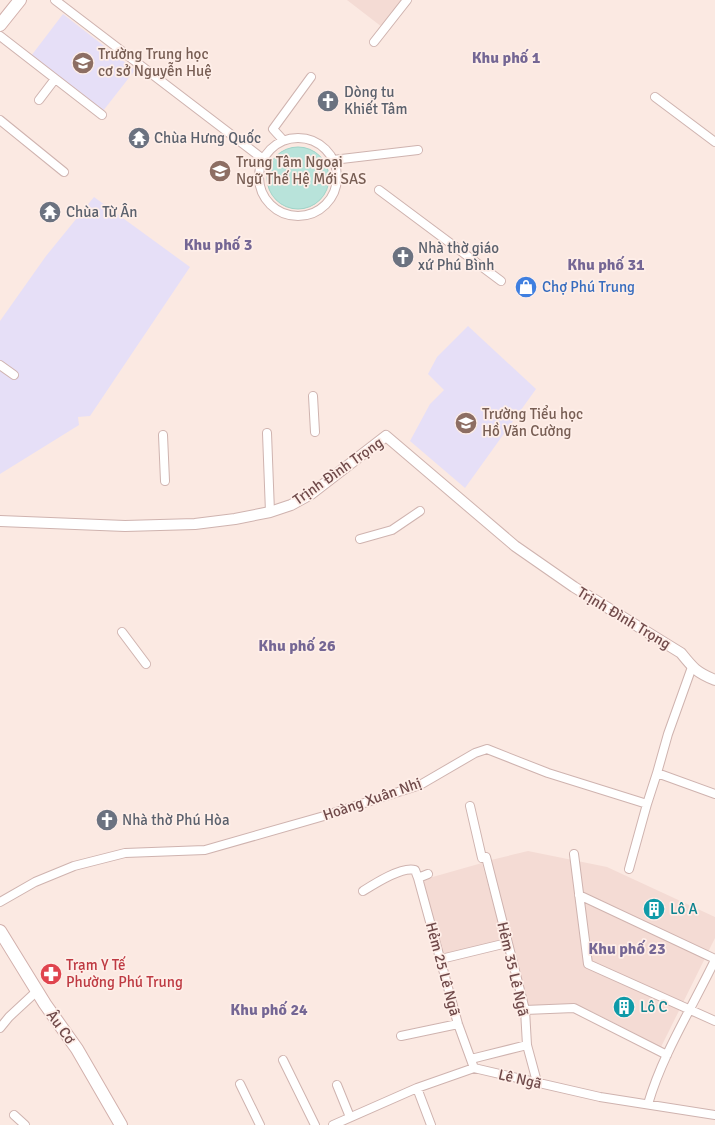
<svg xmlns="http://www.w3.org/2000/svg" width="715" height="1125" font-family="Signika,sans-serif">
  <rect width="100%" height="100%" fill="#fbe9e2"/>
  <path fill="#f4dbd4" d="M347,0H404L382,27Z
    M528,851L607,867L715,917V938L661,1047L579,1005L561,1004L528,1006L491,860Z
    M482,863L503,940L443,956L422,880Z"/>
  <path fill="#e6dff7" d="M63,14L135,70L103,111L31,56Z
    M94,197L190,267L90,416L78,417L79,425L0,474V321L46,256Z
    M468,326L536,389L465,488L410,441L430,404L444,390L428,374L437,357Z"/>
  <path fill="#b8e3da" stroke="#9fd4c9" d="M267 178a31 31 0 1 1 62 0a31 31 0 1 1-62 0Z"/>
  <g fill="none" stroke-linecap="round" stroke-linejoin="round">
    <g stroke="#cfb3af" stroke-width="10">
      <path id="minor" d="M55,0L263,159
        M0,36L102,115
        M374,42L407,0
        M655,97L715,142
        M39,100L55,79
        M0,120L64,172
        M259 177a39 39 0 1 1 78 0a39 39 0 1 1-78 0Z
        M283,140L273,129L311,77
        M333,160L418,150
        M379,190L501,281
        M0,365L14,375
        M313,396L315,432
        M267,433L270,512
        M163,435L165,481
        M360,539L392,530L420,511
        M122,632L146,664
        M657,773L668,734L692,667
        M470,806L482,858
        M574,854L588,964L715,1021
        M486,857L525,1010L527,1045L537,1082
        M629,869L647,804
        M428,874L418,878L458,1024L474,1068
        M363,891C374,884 402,866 415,870L418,878
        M579,895L715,959
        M0,902L35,882L74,866L125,853L205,850L324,816L420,785L475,753L487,749L548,773L647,804L657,773L715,794
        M441,959L507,943
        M525,1010L574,1008L667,1055
        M0,1028L9,1017L37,991
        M401,1036L458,1024
        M471,1059L527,1045
        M283,1060L315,1125
        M240,1084L260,1125
        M337,1085L350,1117
        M417,1088L431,1125
        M648,1104C663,1053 692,1008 715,960
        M14,1115L25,1125
        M333,1125L417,1088L474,1068L600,1097L715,1115"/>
    </g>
    <g stroke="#cfb3af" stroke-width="12">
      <path id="tertiary" d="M0,521L125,526L195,524L235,519L270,512L291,505L311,494L386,436L515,546L574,587L681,653C693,668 696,672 715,680"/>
    </g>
    <g stroke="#d2b0ac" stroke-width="14">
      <path id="secondary" d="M0,25L20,0
        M0,931L45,1004L77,1049L121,1125"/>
    </g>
    <use href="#minor" stroke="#fff" stroke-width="8"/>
    <use href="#tertiary" stroke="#fff" stroke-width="10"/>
    <use href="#secondary" stroke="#fff" stroke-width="12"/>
  </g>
  <defs>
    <g id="school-disc" transform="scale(1.15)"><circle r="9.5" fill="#8d6e63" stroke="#feeee8"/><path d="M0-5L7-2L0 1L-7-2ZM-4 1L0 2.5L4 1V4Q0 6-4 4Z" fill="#fff"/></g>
    <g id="church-disc" transform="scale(1.15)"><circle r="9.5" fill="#6b7280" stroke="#feeee8"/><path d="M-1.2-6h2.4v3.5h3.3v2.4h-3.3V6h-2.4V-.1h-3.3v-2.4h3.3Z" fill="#fff"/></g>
    <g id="temple-disc" transform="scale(1.15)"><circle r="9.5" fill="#6b7280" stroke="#feeee8"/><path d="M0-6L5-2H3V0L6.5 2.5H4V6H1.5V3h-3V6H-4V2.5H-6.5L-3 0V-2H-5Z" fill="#fff"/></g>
    <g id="shop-disc" transform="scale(1.15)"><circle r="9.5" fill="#3f7fe0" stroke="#feeee8"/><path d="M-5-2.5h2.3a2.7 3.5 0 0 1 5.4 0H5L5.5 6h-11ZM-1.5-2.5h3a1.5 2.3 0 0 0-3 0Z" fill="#fff"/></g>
    <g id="building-disc" transform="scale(1.15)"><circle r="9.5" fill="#0f9aa8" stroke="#feeee8"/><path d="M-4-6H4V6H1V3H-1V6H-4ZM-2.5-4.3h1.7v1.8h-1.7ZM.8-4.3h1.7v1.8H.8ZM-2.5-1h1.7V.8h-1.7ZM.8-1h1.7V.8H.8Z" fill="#fff"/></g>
    <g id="pharmacy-disc" transform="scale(1.15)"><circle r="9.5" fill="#e0444e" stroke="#feeee8"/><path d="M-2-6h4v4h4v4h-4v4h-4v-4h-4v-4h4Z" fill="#fff"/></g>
  </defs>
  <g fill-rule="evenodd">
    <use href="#school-disc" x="83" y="63"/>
    <use href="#church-disc" x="328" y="101"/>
    <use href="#temple-disc" x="139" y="138"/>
    <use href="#school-disc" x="220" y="171"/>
    <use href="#temple-disc" x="50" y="212"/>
    <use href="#church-disc" x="403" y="257"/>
    <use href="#shop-disc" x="526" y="287"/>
    <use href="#school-disc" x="466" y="423"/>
    <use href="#church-disc" x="107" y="820"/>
    <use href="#building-disc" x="654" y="909"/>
    <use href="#pharmacy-disc" x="51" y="974"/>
    <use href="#building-disc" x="624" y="1007"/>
  </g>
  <g text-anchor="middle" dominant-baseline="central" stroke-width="3.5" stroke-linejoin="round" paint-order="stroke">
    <g font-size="15" fill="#785e54" stroke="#feeee8" text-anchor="start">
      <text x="98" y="54">Trường Trung học<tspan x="98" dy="17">cơ sở Nguyễn Huệ</tspan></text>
      <text x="236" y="162">Trung Tâm Ngoại<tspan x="236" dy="17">Ngữ Thế Hệ Mới SAS</tspan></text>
      <text x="482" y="414">Trường Tiểu học<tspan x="482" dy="17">Hồ Văn Cường</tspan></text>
    </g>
    <g font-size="15" fill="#5b616d" stroke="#feeee8" text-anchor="start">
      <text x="344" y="92">Dòng tu<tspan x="344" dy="17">Khiết Tâm</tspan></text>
      <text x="154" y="138">Chùa Hưng Quốc</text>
      <text x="66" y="212">Chùa Từ Ân</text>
      <text x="418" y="248">Nhà thờ giáo<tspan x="418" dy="17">xứ Phú Bình</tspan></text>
      <text x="122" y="820">Nhà thờ Phú Hòa</text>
    </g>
    <g font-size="15" fill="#366cbe" stroke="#feeee8" text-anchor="start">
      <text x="542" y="287">Chợ Phú Trung</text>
    </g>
    <g font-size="15" fill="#704a4a" stroke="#feeee8">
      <text transform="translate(338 471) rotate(-35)">Trịnh Đình Trọng</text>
      <text transform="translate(624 618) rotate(31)">Trịnh Đình Trọng</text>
      <text transform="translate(372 799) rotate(-19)">Hoàng Xuân Nhị</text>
      <text transform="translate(443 969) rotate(75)">Hẻm 25 Lê Ngã</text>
      <text transform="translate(513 969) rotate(77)">Hẻm 35 Lê Ngã</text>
      <text transform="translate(61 1027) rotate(54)">Âu Cơ</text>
      <text transform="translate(520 1079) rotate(13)">Lê Ngã</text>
    </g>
    <g font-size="15" fill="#0d838f" stroke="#feeee8" text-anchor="start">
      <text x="670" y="909">Lô A</text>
      <text x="640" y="1007">Lô C</text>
    </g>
    <g font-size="15" fill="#be3a42" stroke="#feeee8" text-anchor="start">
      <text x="66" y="965">Trạm Y Tế<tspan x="66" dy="17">Phường Phú Trung</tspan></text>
    </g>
    <g font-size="16" font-weight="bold" fill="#746694" stroke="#feeee8">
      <text x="506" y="58">Khu phố 1</text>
      <text x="218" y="245">Khu phố 3</text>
      <text x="606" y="265">Khu phố 31</text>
      <text x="297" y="646">Khu phố 26</text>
      <text x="627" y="949">Khu phố 23</text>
      <text x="269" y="1010">Khu phố 24</text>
    </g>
  </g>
</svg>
